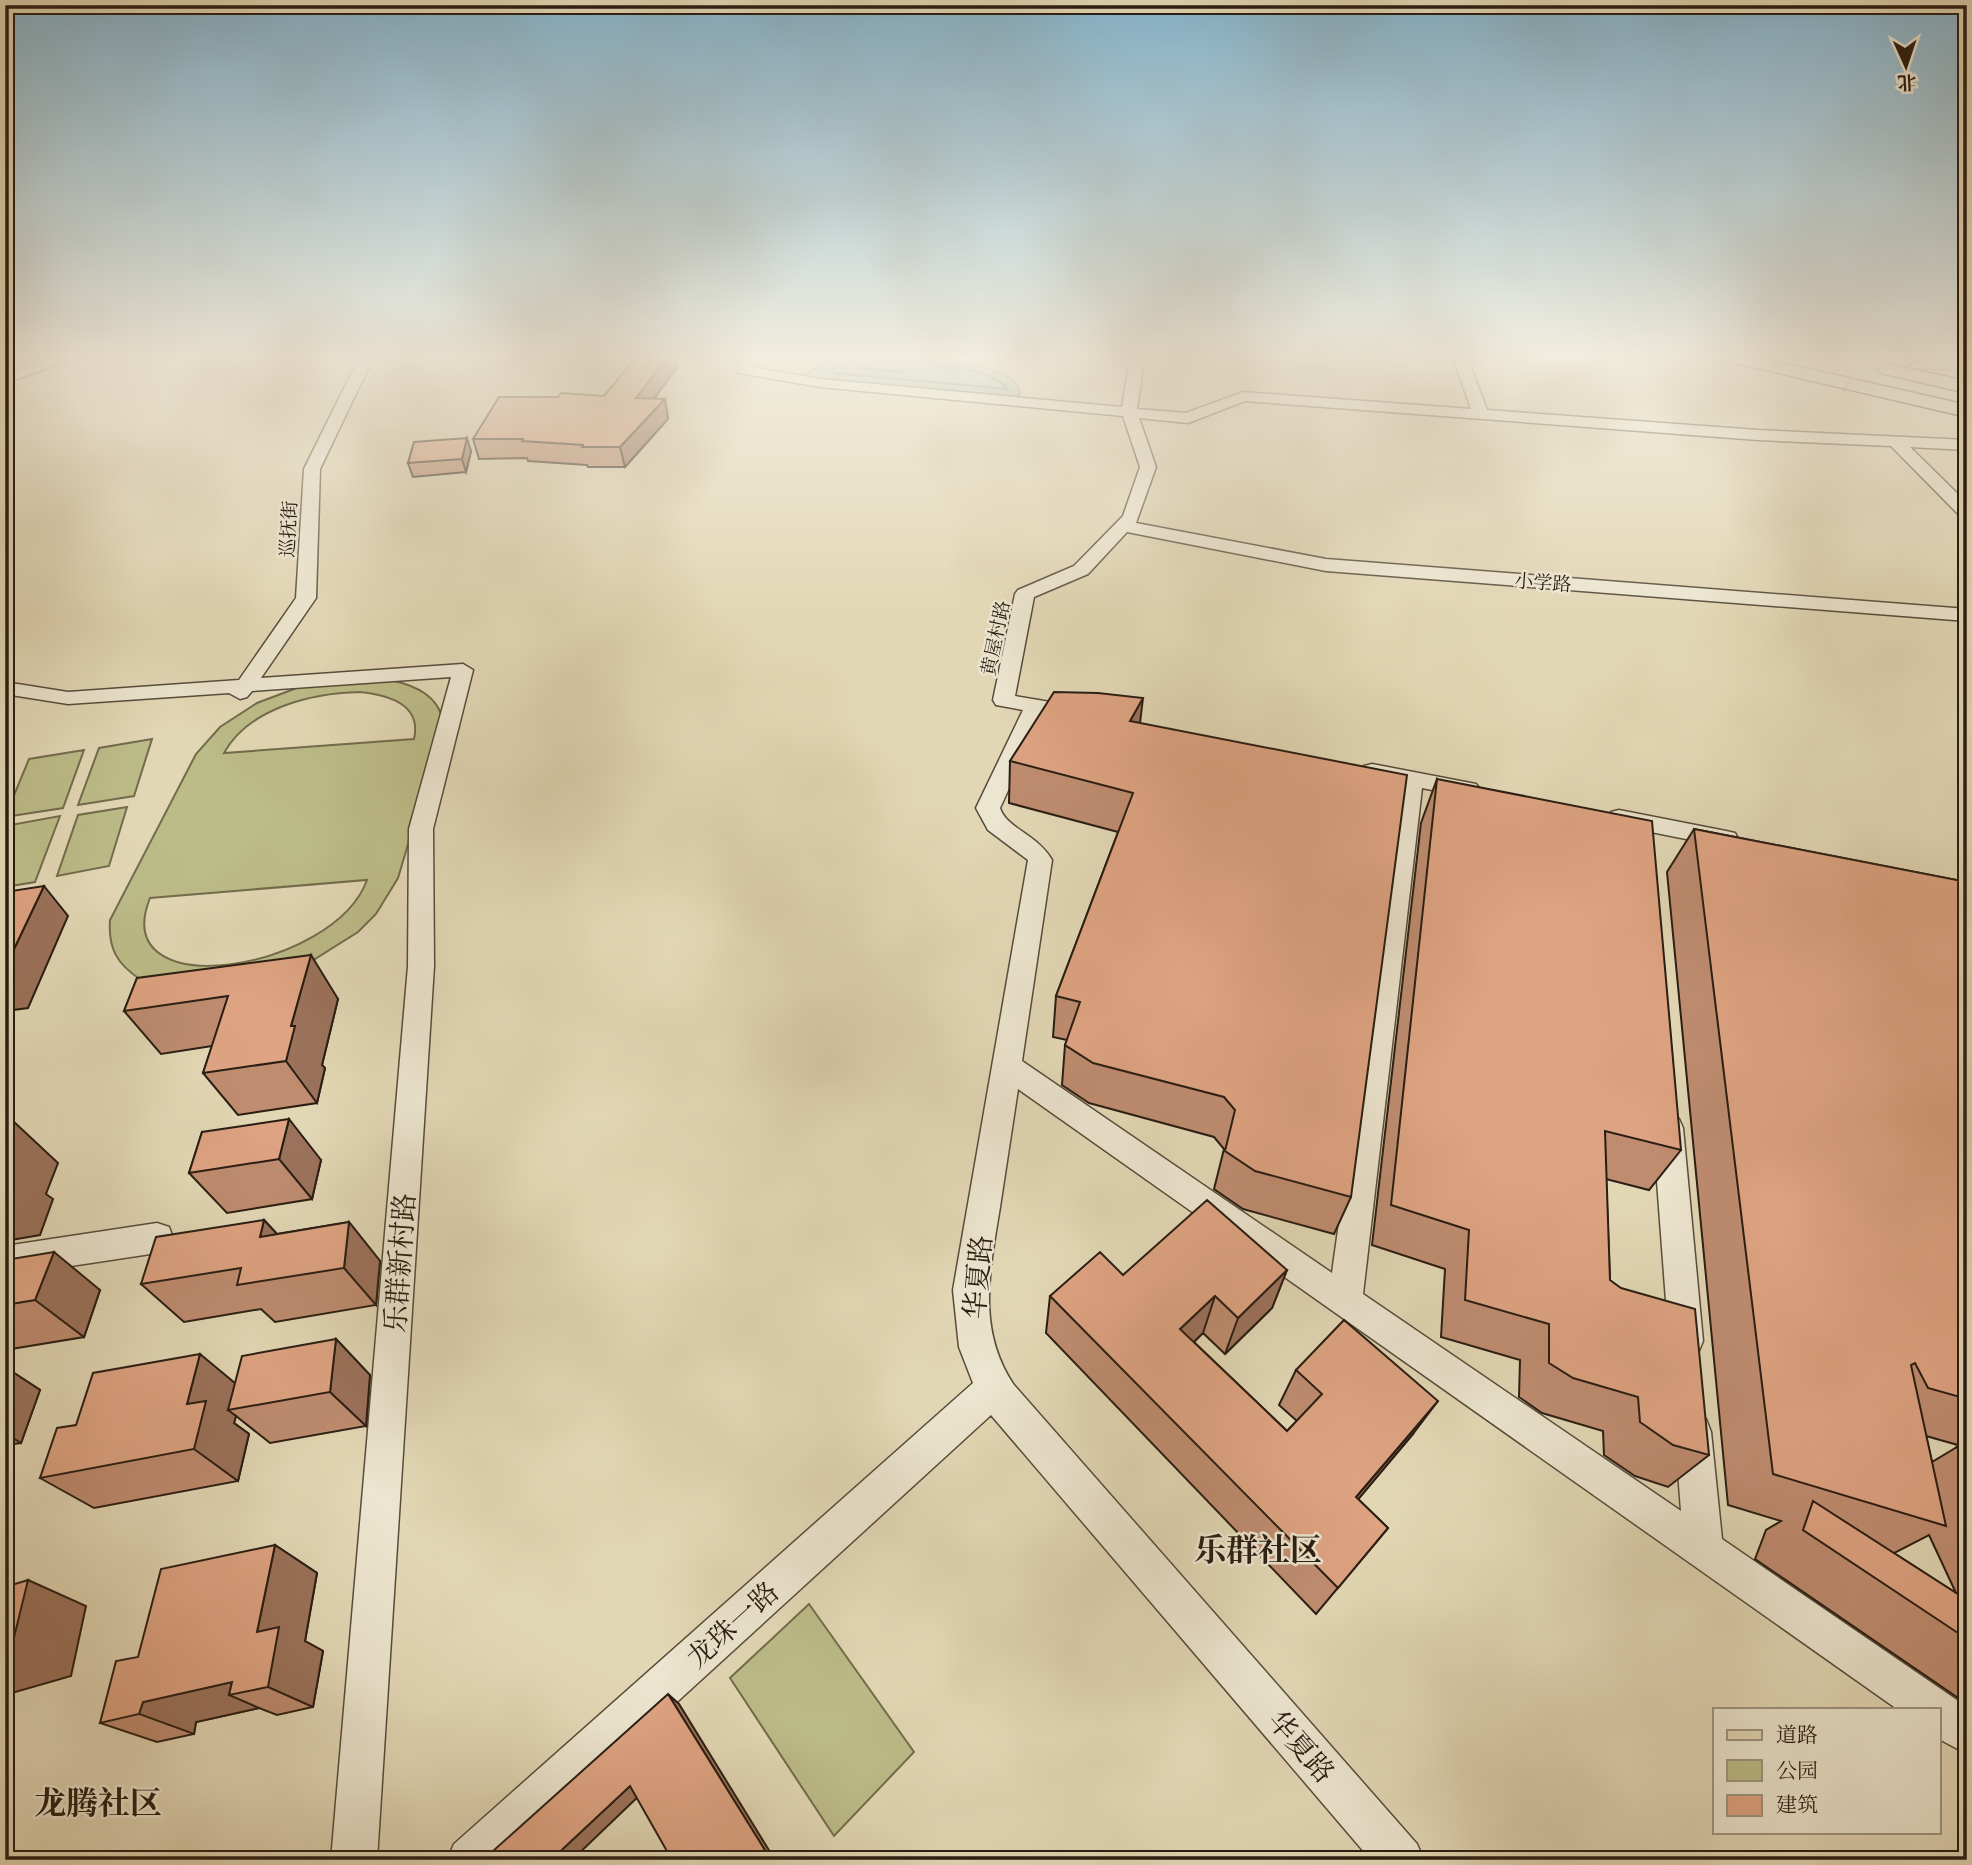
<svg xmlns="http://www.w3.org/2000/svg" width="1972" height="1865" font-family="'Gentium Book Plus','Noto Serif SC',serif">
  <rect width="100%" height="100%" fill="#e2d7b5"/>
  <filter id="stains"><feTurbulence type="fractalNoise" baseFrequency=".00286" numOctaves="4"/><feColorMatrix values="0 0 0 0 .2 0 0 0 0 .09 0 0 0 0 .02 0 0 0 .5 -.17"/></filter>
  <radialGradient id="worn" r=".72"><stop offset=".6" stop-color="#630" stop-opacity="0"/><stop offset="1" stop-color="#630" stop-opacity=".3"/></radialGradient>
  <path fill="#bcbc88" stroke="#726c4d" stroke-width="2" fill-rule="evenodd" d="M391,680C416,686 438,695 444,723L398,878L376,914L358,932L307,964L141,980C117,964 108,949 110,920L196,754L220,727L257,703L302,686ZM360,692C388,695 422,704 414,739L224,753C249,708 312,693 360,692ZM367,880C334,971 106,1008 150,898Z
    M152,739L134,796L78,805L99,748Z
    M84,750L63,808L5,817L29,759Z
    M127,807L109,866L57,876L78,815Z
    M60,816L35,882L5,887V826Z
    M809,1604L914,1752L834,1836L730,1678Z"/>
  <path fill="#95baaa" stroke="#6a7b6d" stroke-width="2" d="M895,356C921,358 1014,361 1020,392L1016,399L803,377C826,354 864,356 895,356Z"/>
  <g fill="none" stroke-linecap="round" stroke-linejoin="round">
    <path stroke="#5f6c5e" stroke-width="2" d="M853,354L850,363L833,368V373L1008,389C986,366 945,367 915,364L909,354
      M862,354V368L901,372L904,368L900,354"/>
    <g stroke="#574c3b" stroke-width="3">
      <path id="minor" d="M66,354H88L5,383V374Z
        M361,354H375L320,469L316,598L261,678L463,664L473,670L433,829L434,966L377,1860H331L408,966L409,829L451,677L252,691L247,697L240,699L229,693L68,704L5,694V682L68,692L239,680L296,598L304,469Z
        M679,354H762L752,367L820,379L1122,407L1131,354H1145L1137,409L1186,413L1243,392L1471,409L1452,354H1466L1487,410L1758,430L1967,440V450L1910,447L1967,503V518L1961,517L1891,446L1758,440L1245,401L1188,423L1139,418L1156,467L1136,523L1326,559L1967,609V621L1326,571L1127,532L1088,574L1034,597L1015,696L1080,707L1091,714L1080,721L1043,714L1000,808C1006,828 1038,835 1052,860L1022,1061L1332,1273L1400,784L1364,776L1361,771L1364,766L1372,764L1476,784L1480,789L1476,794L1468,797L1422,788L1363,1294L1681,1511L1675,1432L1680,1419L1693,1414L1706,1419L1711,1432L1722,1539L1967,1707V1754L1939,1739V1709H1897L1018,1089C1012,1128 1006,1168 1000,1207C990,1269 976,1329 1014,1385L1417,1844L1424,1860H1371L991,1415L504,1860H447L454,1844L973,1383L959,1347L953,1290L1028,860L988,830L976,808L1023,710L996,705L993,700L1015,594L1018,590L1074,566L1123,516L1140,467L1123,416L820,387L738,373L736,370L743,361L686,358Z
        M1916,361L1967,362V370L1911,368L1909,365Z
        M1619,810L1726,831L1735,833L1738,839L1735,845L1726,847L1611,824L1607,818L1611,812Z
        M1668,1115L1679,1119L1683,1128L1703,1341L1698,1353L1686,1358L1674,1353L1669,1341L1653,1128L1657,1119Z
        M157,1223L169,1227L173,1238L169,1249L157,1253L5,1276V1246Z"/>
    </g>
    <g stroke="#291d12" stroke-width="3">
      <path id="major" d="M1709,354H1743L1967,405V417L1718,359Z
        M1887,364L1967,381V393L1881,373L1878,369Z"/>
    </g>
    <use href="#minor" fill="#ece5cf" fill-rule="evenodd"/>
    <use href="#major" fill="#e2d7b5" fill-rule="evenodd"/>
    <path stroke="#291d12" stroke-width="2.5" stroke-dasharray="1 2" stroke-linecap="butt" d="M1843,391L1868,354"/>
  </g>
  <path fill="#bf8c70" stroke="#291d12" stroke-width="2" fill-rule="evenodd" d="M676,369L654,399H665L668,419L625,467H588L587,465L528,461L527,458L479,459L473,439L604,396Z
    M471,451L466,472L413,477L408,463Z
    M1140,723L1351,1197L1334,1234L1243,1209L1214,1189L1224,1149L1214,1137L1089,1103L1062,1085L1065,1045L1067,1040L1053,1037L1056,996L1118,832L1009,803L1010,761Z
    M1437,779L1681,1150L1649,1190L1606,1179L1610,1280L1709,1455L1668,1487L1635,1476L1604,1455L1603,1431L1542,1413L1519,1397L1520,1360L1441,1337L1445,1269L1372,1245L1421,823Z
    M1694,829L1967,882V1704L1755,1559L1766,1530L1781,1521L1728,1505L1667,872ZM1926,1436L1965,1447H1957L1932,1462ZM1929,1535L1956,1593L1894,1553Z
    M137,978L338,999L322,1065L325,1068L317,1103L238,1115L203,1073L212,1046L161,1054L124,1011Z
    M202,1132L321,1160L312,1199L227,1213L189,1173Z
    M264,1220L277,1234L349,1222L380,1261L376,1305L275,1322L261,1309L184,1322L141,1284Z
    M5,1260L100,1290L84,1337L5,1350Z
    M1287,1270L1272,1308L1225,1354L1203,1333L1194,1342L1287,1431L1297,1421L1279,1405L1296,1370L1413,1434L1358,1499L1388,1528L1316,1614L1046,1333L1050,1296L1123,1275Z
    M336,1339L370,1375L366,1426L270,1443L236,1416L234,1423L249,1434L238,1481L94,1508L40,1478L76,1425L235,1383Z
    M5,1367L40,1390L21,1443L5,1445Z
    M275,1545L317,1573L305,1641L323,1651L313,1707L277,1715L259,1708L196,1722L194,1734L157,1742L100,1723L138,1657Z"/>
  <path fill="#9b725b" stroke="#291d12" stroke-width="2" d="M670,354H673L676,369L640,417L636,398Z
    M665,399L668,419L625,467L620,447Z
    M5,407L10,416L5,418Z
    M467,438L471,451L466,472L462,459Z
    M1143,698L1138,740L1130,721Z
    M44,886L68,916L28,1008L5,1011V968Z
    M311,955L338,999L322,1065L325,1068L317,1103L286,1061L291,1026Z
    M289,1119L321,1160L312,1199L279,1159Z
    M13,1121L58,1163L46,1194L53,1199L40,1235L5,1241V1140Z
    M264,1220L300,1259L260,1237Z
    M349,1222L380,1261L376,1305L344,1268Z
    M54,1252L100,1290L84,1337L35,1300Z
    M1287,1270L1272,1308L1225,1354L1238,1318Z
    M1215,1296L1203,1333L1170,1365L1180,1329Z
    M336,1339L370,1375L366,1426L330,1392Z
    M200,1354L242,1389L228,1410L236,1416L234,1423L249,1434L238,1481L194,1449L187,1404Z
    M5,1367L40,1390L21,1443L5,1433Z
    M1438,1401L1413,1434L1335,1527L1356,1497Z
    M275,1545L317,1573L305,1641L323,1651L313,1707L268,1687L257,1632Z
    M28,1580L86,1606L71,1676L5,1695V1655Z
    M232,1682L229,1695L259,1708L196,1722L194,1734L139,1714L143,1702Z
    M668,1694L679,1704L775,1860H771Z
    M630,1786L642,1793L572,1860H551Z"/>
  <path fill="#dea382" stroke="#291d12" stroke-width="2" d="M639,354H670L636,398L665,399L620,447H582L583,445L522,441L523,439H473L499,397H558L561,393L604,396Z
    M467,438L462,459L408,463L414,442Z
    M1054,692L1098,693L1143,698L1130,721L1407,775L1351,1197L1255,1171L1225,1151L1235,1110L1224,1097L1093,1063L1065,1045L1080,1002L1056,996L1133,793L1010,761Z
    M1437,779L1652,821L1681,1150L1605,1131L1610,1280L1621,1288L1695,1309L1709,1455L1673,1445L1640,1422L1638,1397L1573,1378L1549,1363V1324L1465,1300L1469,1230L1391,1205Z
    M1694,829L1967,882V1399L1928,1388L1915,1363L1911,1365L1946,1526L1773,1474Z
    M44,886L5,968V892Z
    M311,955L291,1026H295L286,1061L203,1073L228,996L124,1011L137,978Z
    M289,1119L279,1159L189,1173L202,1132Z
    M13,1121L5,1140V1123Z
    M1207,1200L1287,1270L1238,1318L1215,1296L1180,1329L1287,1431L1322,1394L1296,1370L1344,1320L1438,1401L1356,1497L1388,1528L1338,1588L1050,1296L1100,1252L1123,1275Z
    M264,1220L260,1237L349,1222L344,1268L237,1285L241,1268L141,1284L156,1237Z
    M54,1252L35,1300L5,1305V1260Z
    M336,1339L330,1392L228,1410L242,1356Z
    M200,1354L187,1404L206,1401L194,1449L40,1478L57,1428L76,1425L93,1373Z
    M1957,1447L1967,1448V1466Z
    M1813,1501L1967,1600V1639L1803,1530Z
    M275,1545L257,1632L279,1627L268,1687L229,1695L232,1682L143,1702L139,1714L100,1723L116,1661L138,1657L161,1569Z
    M28,1580L10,1654L5,1655V1587Z
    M668,1694L771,1860H672L630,1786L551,1860H483Z"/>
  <linearGradient id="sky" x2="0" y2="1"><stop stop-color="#87b6cf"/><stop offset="0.58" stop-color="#f2edde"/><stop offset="1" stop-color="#f2edde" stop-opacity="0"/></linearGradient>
  <rect width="1972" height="615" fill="url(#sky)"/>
  <g text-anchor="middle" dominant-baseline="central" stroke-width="5" stroke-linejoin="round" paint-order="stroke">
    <g font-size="19" fill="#291d12" stroke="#ece5cf">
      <text transform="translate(288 529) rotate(-87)">巡抚街</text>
      <text transform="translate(1543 582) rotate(4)">小学路</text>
      <text transform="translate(995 638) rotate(-78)">黄屋村路</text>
    </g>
    <g font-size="28" fill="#291d12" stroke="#ece5cf">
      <text transform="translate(399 1263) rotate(-86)">乐群新村路</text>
      <text transform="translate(977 1277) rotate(-85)">华夏路</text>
      <text transform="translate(732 1624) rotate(-42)">龙珠一路</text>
      <text transform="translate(1302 1746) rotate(49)">华夏路</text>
    </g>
    <g font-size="32" font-weight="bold" fill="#291d12" stroke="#ece5cf">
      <text x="1258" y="1549">乐群社区</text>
      <text x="98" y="1802">龙腾社区</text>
    </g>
  </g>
  <rect width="1972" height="1865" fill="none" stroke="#e2d7b5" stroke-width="28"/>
  <rect x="7" y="7" width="1958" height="1851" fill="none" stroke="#291d12" stroke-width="3.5"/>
  <rect x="14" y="14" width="1944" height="1837" fill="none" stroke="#291d12" stroke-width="2"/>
  <rect x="1713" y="1708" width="228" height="126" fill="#ece5cf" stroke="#9e9583" stroke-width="2"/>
  <rect x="1727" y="1730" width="35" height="10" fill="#e2d7b5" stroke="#9e9583" stroke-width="2"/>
  <text x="1776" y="1742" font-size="21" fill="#291d12">道路</text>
  <rect x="1727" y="1760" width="35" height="21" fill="#bcbc88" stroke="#9e9583" stroke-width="2"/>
  <text x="1776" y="1778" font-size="21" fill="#291d12">公园</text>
  <rect x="1727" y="1795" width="35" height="21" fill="#dea382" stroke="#9e9583" stroke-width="2"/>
  <text x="1776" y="1812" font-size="21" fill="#291d12">建筑</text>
  <g transform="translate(1906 66) rotate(177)" stroke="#ece5cf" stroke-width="5" paint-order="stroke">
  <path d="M0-5L12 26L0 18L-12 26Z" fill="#291d12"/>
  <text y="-10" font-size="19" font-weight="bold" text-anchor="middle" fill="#291d12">北</text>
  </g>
  <rect width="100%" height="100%" filter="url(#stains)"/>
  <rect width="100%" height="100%" fill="url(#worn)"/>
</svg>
